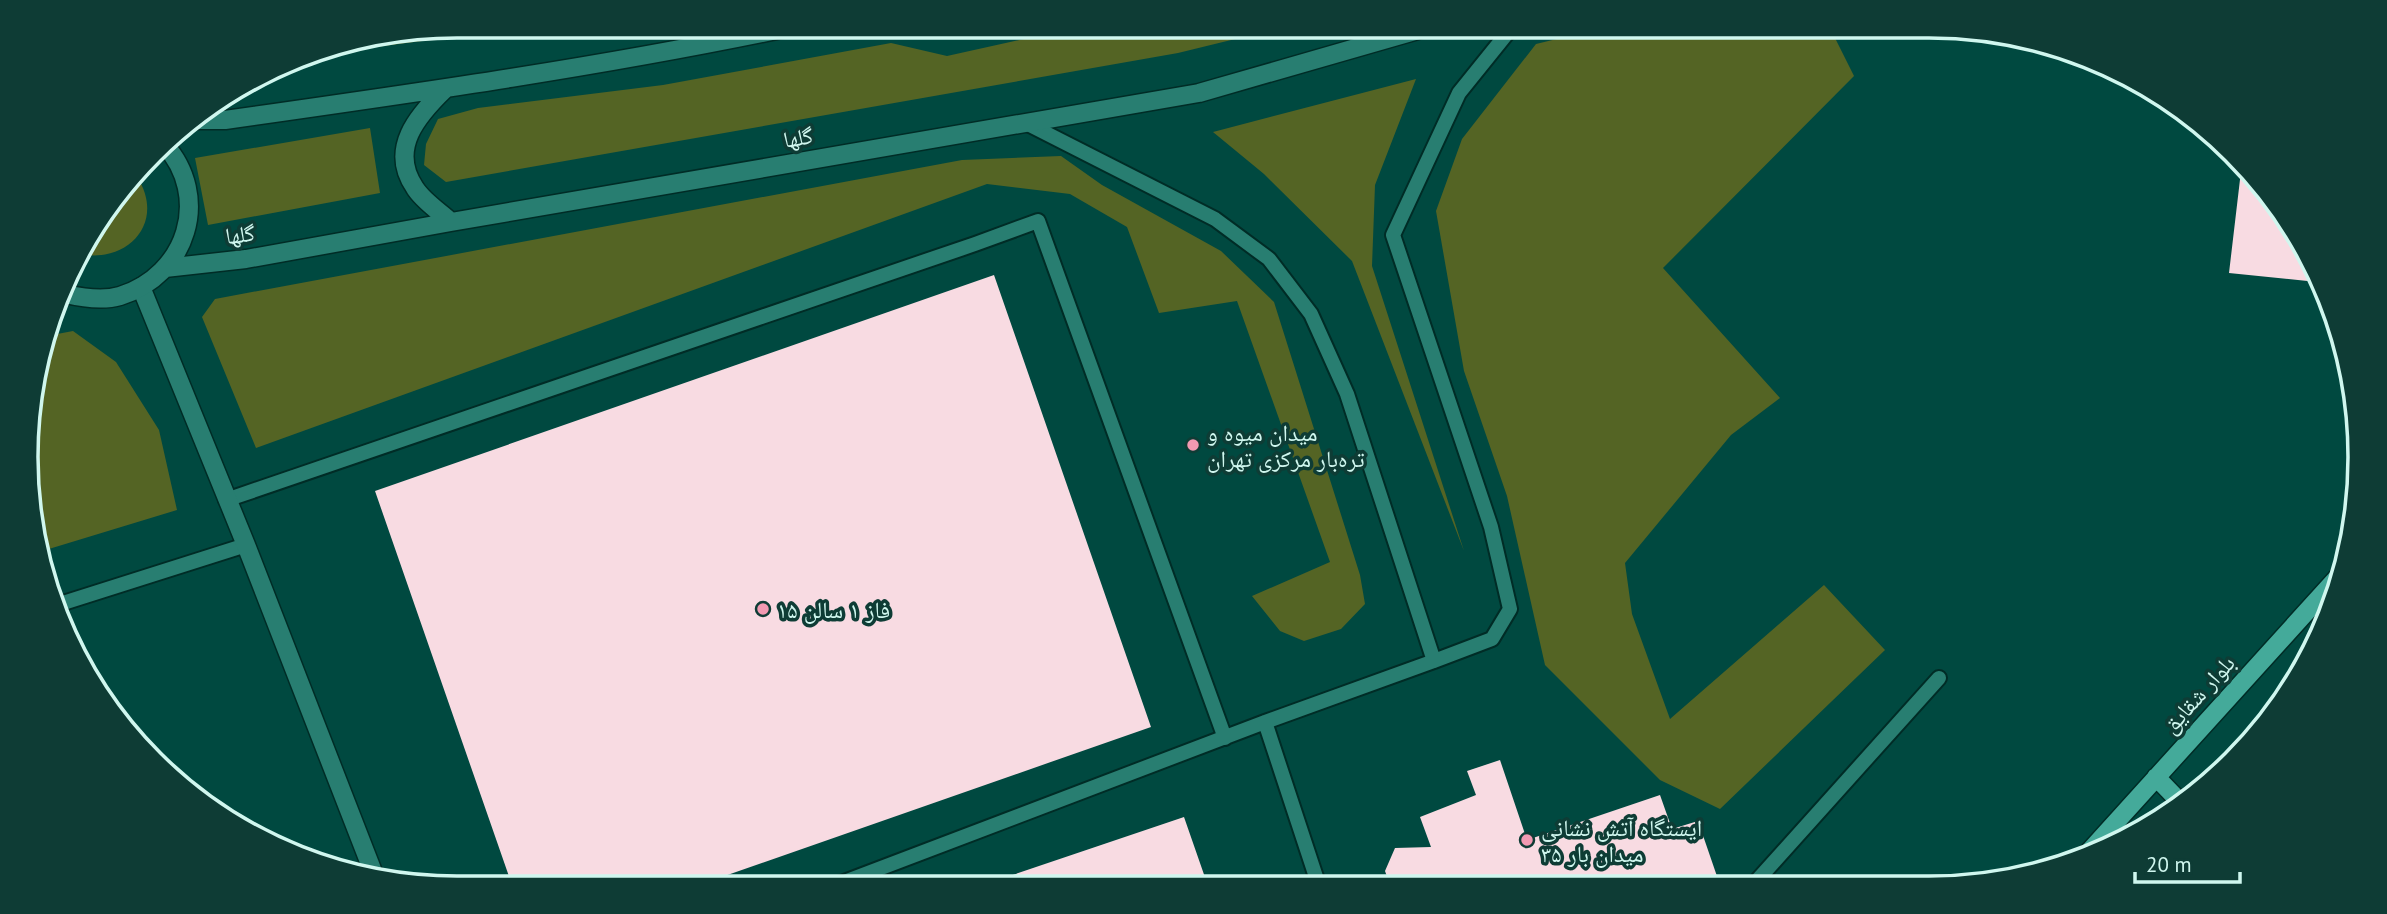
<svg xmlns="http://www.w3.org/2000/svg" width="2387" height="914" font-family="'PT Sans','Noto Naskh Arabic',sans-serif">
  <rect width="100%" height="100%" fill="#004940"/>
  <path fill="#546424" d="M457,26H536L307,56L318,49Z
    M1082,26H1288L1178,53L446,182L424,165L426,144L438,119L478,108L663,85L891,43L947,56Z
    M1610,26H1829L1854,76L1663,268L1780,398L1731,435L1625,563L1632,614L1670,719L1824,585L1885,650L1720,809L1660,780L1545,665L1507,496L1464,371L1436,211L1462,139L1536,44Z
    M1416,79L1375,185L1372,266L1464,551L1352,261L1264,174L1213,132Z
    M370,128L380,193L208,225L195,158Z
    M1061,156L1102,185L1221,251L1274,302L1360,575L1365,604L1341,629L1304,641L1280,631L1252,596L1330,562L1237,301L1159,313L1127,227L1070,194L987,184L256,448L202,317L215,299L962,160Z
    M137,177C166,221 129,264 80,254L84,242Z
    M73,331L116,362L159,430L177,510L39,552L35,541L30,400L52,335Z"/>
  <path fill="#f8dbe2" d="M2241,171L2303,242L2317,282L2229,273Z
    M994,275L1151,727L693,887L513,888L375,491Z
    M1500,760L1527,840L1660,795L1672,829L1698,821L1720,885H1390L1385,871L1395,848L1431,847L1420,817L1476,795L1467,771Z
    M1184,817L1208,886H980Z"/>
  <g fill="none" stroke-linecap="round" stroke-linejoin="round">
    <g stroke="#002c26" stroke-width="18">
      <path id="lane" d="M1026,123L1215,219L1269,259L1311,314L1347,394L1434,661L1492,639L1510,609L1491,527L1393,235L1459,93L1513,26
        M226,500L975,244L1038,221L1225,738
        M60,604L246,545
        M1265,722L1319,886
        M1753,885L1939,678
        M831,887L1265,722L1434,661"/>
    </g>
    <g stroke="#002c26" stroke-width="21">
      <path id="street" d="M141,287L246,545L375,877"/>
    </g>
    <g stroke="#002c26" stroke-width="21">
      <path id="secondary" d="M445,89C418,115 388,149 415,188C423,201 439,211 451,222
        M196,120H225C416,93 607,66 796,26
        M165,268L246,259L451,222L1199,93L1432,26
        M66,294C83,298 103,301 120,296C187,275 212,197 164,144"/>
    </g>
    <g stroke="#002c26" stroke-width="21">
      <path id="primary" d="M2156,777L2181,803
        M2087,854L2346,568"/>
    </g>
    <use href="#lane" stroke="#287e71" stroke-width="14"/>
    <use href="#street" stroke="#287e71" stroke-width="18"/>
    <use href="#secondary" stroke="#287e71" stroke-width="18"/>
    <use href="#primary" stroke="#44aa9a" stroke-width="18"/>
  </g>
  <g fill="#f19ab2" stroke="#0e3c35" stroke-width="2.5">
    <circle cx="1193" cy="445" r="7"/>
    <circle cx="763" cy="609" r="7"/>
    <circle cx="1527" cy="840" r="7"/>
  </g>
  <g text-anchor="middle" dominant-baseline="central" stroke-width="7" stroke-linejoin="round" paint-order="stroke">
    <g font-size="23" fill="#d0f7ef" stroke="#0e3c35">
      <text transform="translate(798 137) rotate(-10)">گلها</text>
      <text transform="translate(240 234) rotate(-7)">گلها</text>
      <text transform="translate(2198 694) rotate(-48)">بلوار شقایق</text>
    </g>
    <g font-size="23" fill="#d0f7ef" stroke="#0e3c35" text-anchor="start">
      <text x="1207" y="432">میدان میوه و<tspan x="1207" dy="26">تره‌بار مرکزی تهران</tspan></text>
      <text x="777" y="609">فاز ۱ سالن ۱۵</text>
      <text x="1541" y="827">ایستگاه آتش نشانی<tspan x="1541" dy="26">۳۵ میدان بار</tspan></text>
    </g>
  </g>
  <path d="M0 0H2387V914H0ZM457 38H1929A419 419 0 0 1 2348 457V457A419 419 0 0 1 1929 876H457A419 419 0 0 1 38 457V457A419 419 0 0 1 457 38Z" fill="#0e3c35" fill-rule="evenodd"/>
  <path fill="none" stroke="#d0f7ef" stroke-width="3.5" d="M457 38H1929A419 419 0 0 1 2348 457V457A419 419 0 0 1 1929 876H457A419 419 0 0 1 38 457V457A419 419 0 0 1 457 38Z"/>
  <path d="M2135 872v10h105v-10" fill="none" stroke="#d0f7ef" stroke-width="3.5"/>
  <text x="2146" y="872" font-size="21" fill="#d0f7ef" stroke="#0e3c35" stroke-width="5" paint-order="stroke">20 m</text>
</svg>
